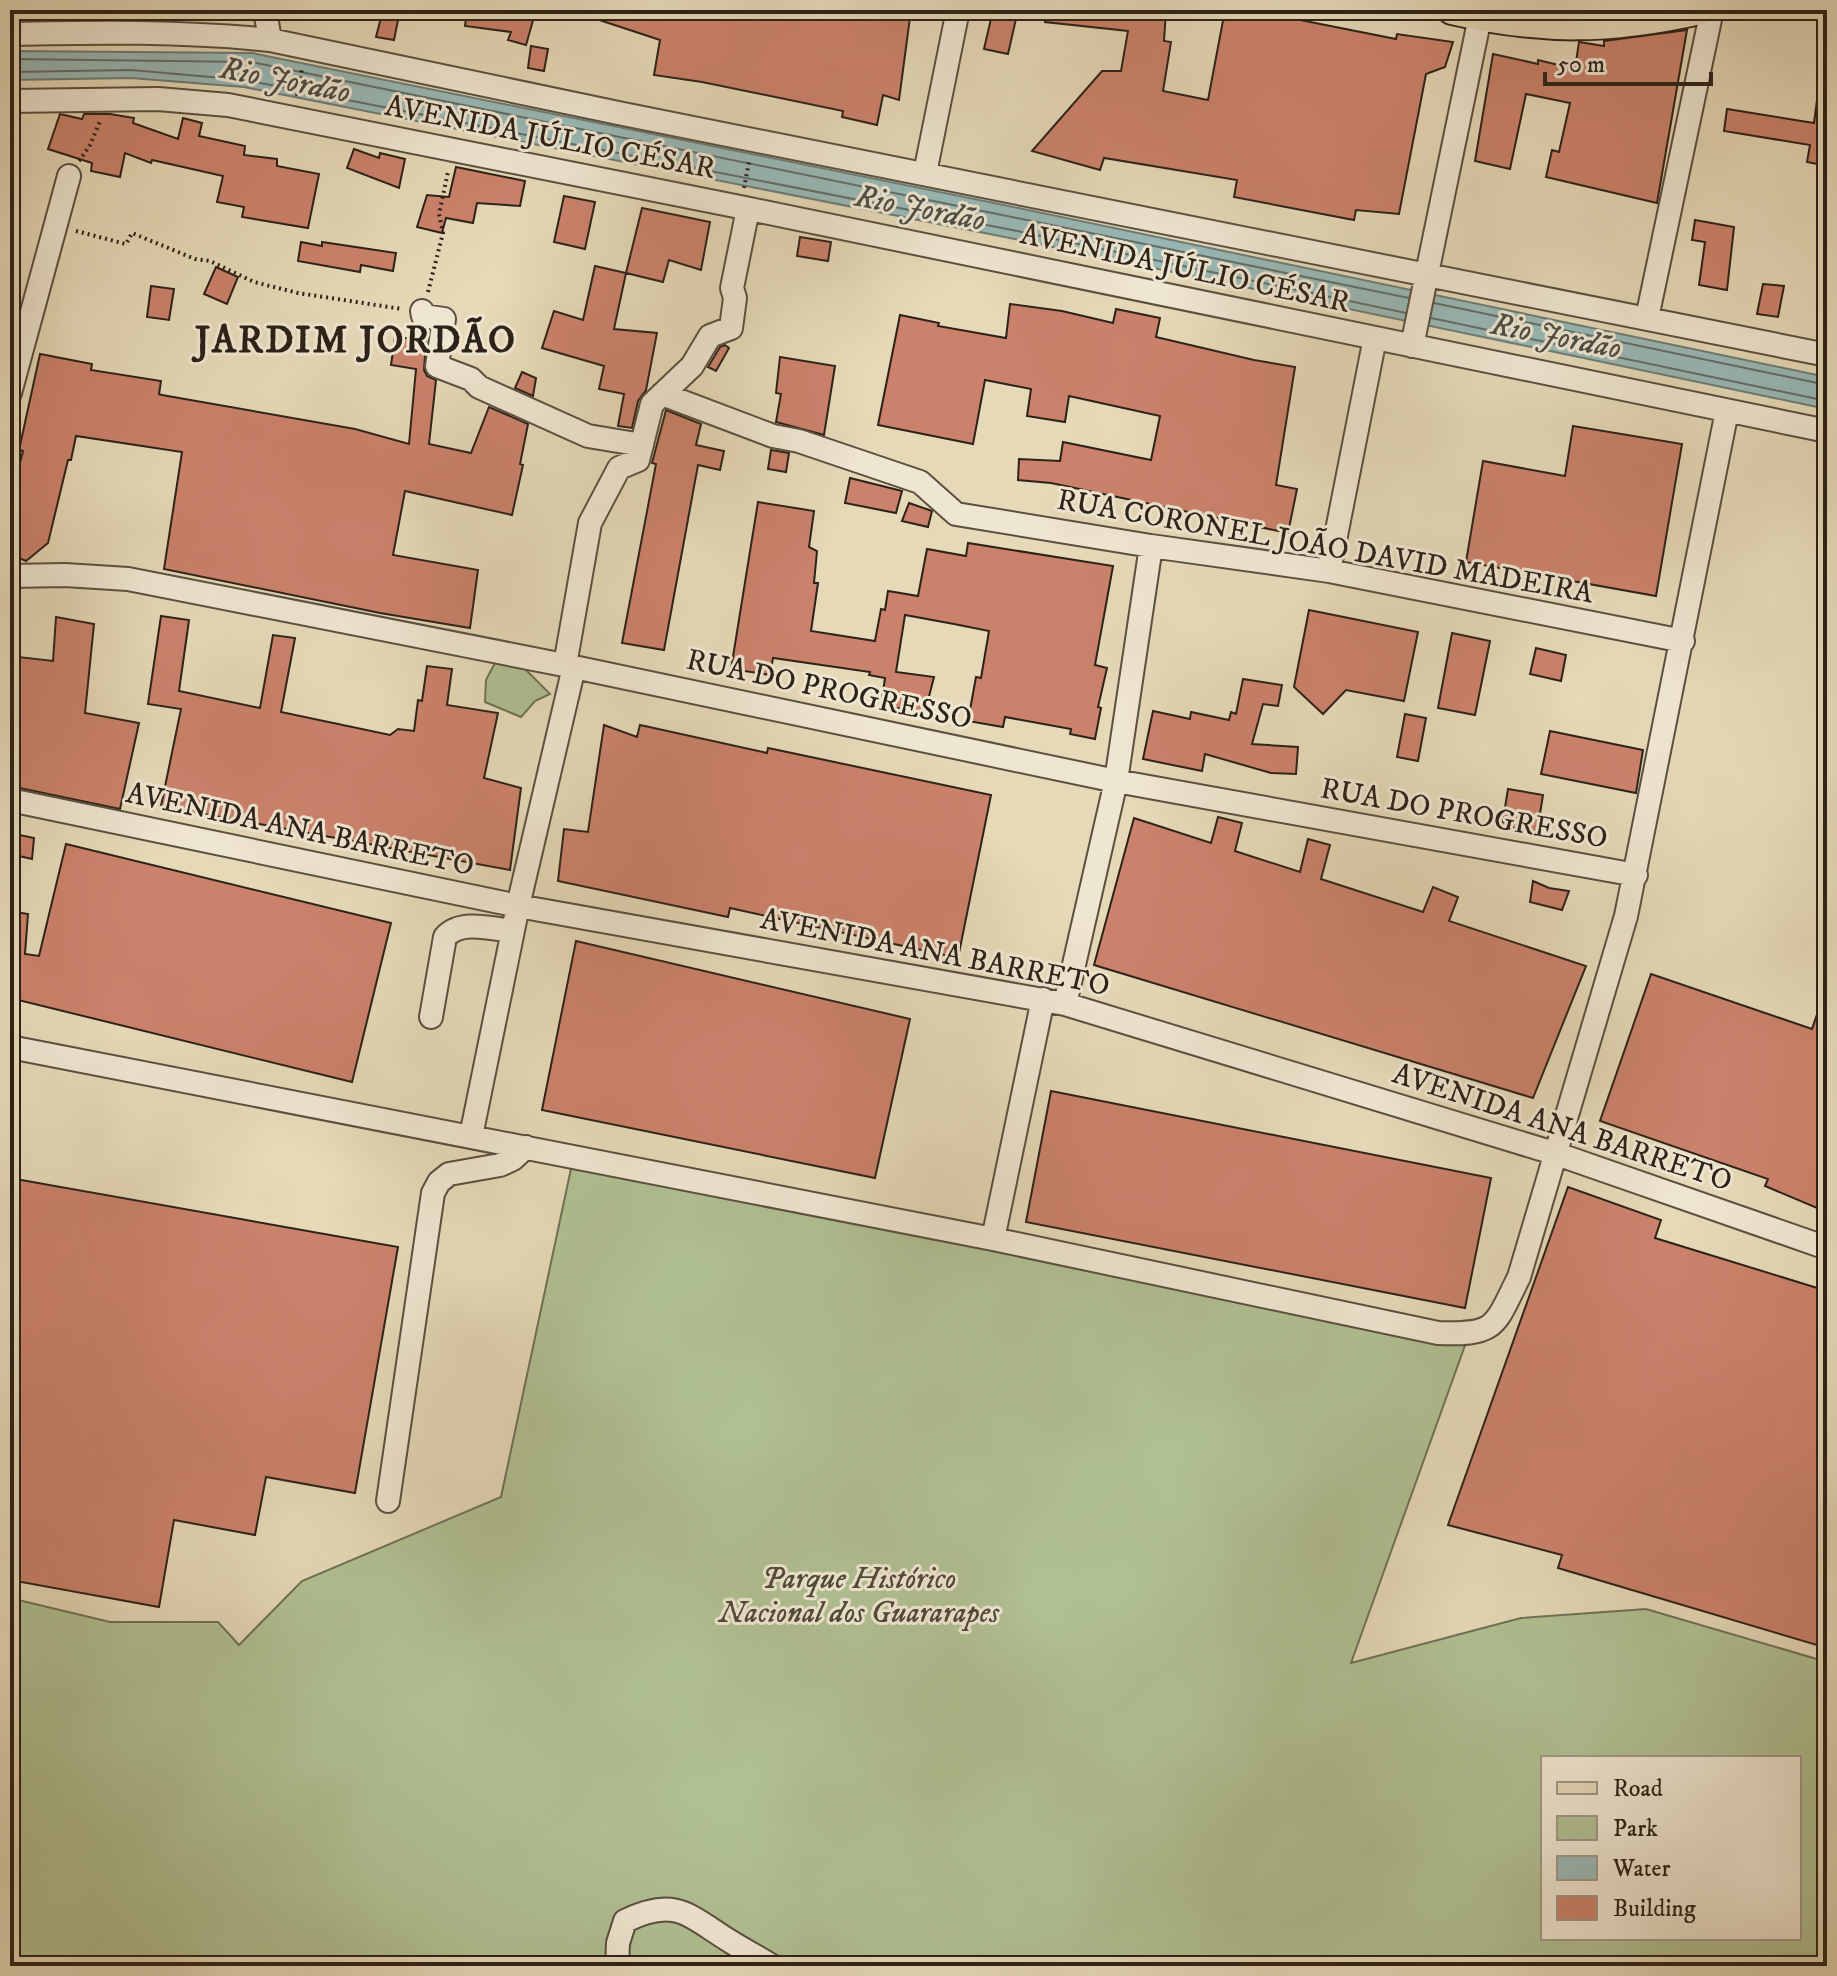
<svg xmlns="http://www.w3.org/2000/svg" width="1837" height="1976" font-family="'IM FELL DW Pica',serif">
  <rect width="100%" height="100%" fill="#e6d9b8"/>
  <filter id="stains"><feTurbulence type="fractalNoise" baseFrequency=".0025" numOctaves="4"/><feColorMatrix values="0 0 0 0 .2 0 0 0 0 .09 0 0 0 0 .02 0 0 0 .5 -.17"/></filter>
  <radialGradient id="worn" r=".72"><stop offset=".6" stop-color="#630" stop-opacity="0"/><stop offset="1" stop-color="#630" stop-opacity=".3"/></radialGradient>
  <path fill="#b0c093" stroke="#6e7156" stroke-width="2" fill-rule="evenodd" d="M496,661L520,664L550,694L535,701L521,717L485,702L486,680Z
    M572,1164L1468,1337L1351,1663L1521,1618L1646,1609L1827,1662V1966H10V1598L110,1622H218L239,1645L302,1581L501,1497ZM1543,1758H1799V1938H1543Z"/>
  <path fill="#99b9b7" stroke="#6d7d77" stroke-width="2" d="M10,51L252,53L1004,205L1827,377V409L1010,238L244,87L131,78L10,80Z"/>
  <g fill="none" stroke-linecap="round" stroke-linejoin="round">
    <path stroke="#626e68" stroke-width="2" d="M10,59L252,62L1409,298
      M10,72L131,70L245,80L1012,230L1406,313
      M1434,303L1827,385
      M1431,318L1827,401"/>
  </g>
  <path fill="#cb826c" stroke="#2c2218" stroke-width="2" d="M383,10H400L394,40L376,37Z
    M467,10H536L526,45L508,40L511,32L465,26Z
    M578,10H780L802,15L803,10H911L899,100L883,95L877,125L842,117L843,111L702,82L654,75L660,40L578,13Z
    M993,10H1018L1008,54L984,49Z
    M1045,10H1166L1164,41L1171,42L1163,91L1208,100L1225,10H1270V14L1396,39L1397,34L1453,42L1445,67L1426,74L1399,214L1356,210L1354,220L1234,197L1237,180L1104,158L1100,170L1032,151L1102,71H1121L1128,31L1045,22Z
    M1687,30L1657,203L1546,177L1552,150L1559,152L1570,103L1526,94L1510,169L1475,161L1493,54L1538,64V60L1575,69L1579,42L1604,46V41Z
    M531,46L548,49L544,71L528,68Z
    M1817,100L1827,101V166L1807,162L1810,145L1724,131L1727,109L1814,123Z
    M60,114L82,119L84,114H110L134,118L133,123L178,139L183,118L202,123L199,136L245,146L244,155L277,159V166L319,174L308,228L242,217L244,207L217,202L223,176L152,160L151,163L125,153L120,177L91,171L92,163L48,149Z
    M354,149L379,158L380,153L405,159L399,188L347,168Z
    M456,167L525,181L520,206L477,203L473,223L446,218L442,233L417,227L427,195L449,197Z
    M564,196L595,202L585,249L554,242Z
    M642,208L710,222L701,270L669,260L663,282L626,273Z
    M1695,220L1734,227L1727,290L1699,285L1705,242L1692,240Z
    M800,237L831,242L828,261L797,256Z
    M301,242L322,246V242L396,253L393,271L361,265L360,272L298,261Z
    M595,266L626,273L614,329L657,333L646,390L638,401L632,428L618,426L624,394L599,389L604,366L542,348L554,311L583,320Z
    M216,267L238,277L227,304L204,294Z
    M1763,284L1784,286L1778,317L1757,314Z
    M151,286L174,289L169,320L147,317Z
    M1010,304L1062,311L1113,323L1116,309L1160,318L1156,337L1254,360L1295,367L1276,485L1297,489L1288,533L1051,483L1018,480L1019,459L1060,461L1063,442L1151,460L1160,416L1069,396L1065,422L1027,416L1031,389L985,380L973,444L878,425L900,315L939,323L938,326L1006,338Z
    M395,336L426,342L424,370L427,376L436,380L429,444L471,453L489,407L528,424L520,464L523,465L512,515L405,491L393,555L478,570L470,628L380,613L164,569L182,452L76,436L71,460H68L48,543L26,561L10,554V503L23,451L19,450L40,354L92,364L91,370L161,381L159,394L162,395L355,429L409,444L416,369L391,365Z
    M725,345L729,348L716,371L708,367L720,347Z
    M780,357L835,366L824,435L776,422L781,394L776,393Z
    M522,372L536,378L533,396L515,388Z
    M666,410L701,424L696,445L724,451L720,470L698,465L664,650L622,643L656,464L652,463Z
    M1573,426L1682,444L1656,596L1466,562L1483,461L1565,476Z
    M771,450L789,453L786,472L768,469Z
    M850,478L902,491L896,513L845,503Z
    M758,502L814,511L809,547L817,551L814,583H818L811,631L875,641L881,609L885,610L888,591L918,596L927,549L966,556L968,543L1113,566L1095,665L1107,668L1098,707L1101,708L1095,739L1070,734L1071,729L1005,717L1003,727L968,721L976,677L981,678L989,631L954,624L905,615L896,672L934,677L925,712L881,706L885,678L869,675L870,672L773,658L770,675L731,669Z
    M909,503L932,511L928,527L902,521Z
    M1309,610L1418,632L1404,701L1346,690L1323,714L1294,687Z
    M161,616L189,620L179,691L260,708L273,635L295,638L281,712L390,735L398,729L414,731L418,700L422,701L427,666L452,669L447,705L498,713L484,778L521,788L510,870L161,806L181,709L148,704Z
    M56,617L94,624L85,713L139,723L120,809L10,786V656L53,661Z
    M1452,633L1490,641L1475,715L1438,708Z
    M1536,648L1566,655L1561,681L1530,674Z
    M1243,679L1282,685L1278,706L1263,704L1252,744L1298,747L1296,774L1271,773L1205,754L1202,771L1143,759L1153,711L1190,719L1191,712L1229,720L1231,712L1236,714Z
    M1405,714L1426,718L1418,761L1397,757Z
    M604,725L637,737L640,725L767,753L768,748L991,795L958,958L730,908L728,917L558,881L564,829L588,832Z
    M1550,731L1643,750L1636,793L1541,774Z
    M1508,789L1543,795L1537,832L1502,826Z
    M1218,817L1242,823L1235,851L1300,872L1308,839L1330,845L1321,879L1423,912L1433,887L1458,897L1449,921L1586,966L1533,1098L1094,965L1134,818L1211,843Z
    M10,833L34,838L32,859L10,854Z
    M66,844L391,923L352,1082L10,998V911L28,914L25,954L39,956Z
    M1533,881L1549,888L1569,891L1562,910L1530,902Z
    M576,941L910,1019L875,1178L542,1110Z
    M1651,974L1812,1029L1824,994H1827V1184L1817,1208L1765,1186L1768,1179L1600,1121Z
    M1051,1091L1491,1178L1465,1308L1026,1222Z
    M10,1178L398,1247L355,1493L266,1477L255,1535L174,1520L159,1607L10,1580Z
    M1568,1187L1661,1220L1655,1238L1827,1291V1648L1558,1568L1562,1555L1448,1525Z"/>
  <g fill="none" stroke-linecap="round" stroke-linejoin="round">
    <g stroke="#5a5040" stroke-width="26">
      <path id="minor" d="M265,10L270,40
        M10,34C97,32 184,31 270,40L623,114L1827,355
        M10,101L158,99L228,105L740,207L1827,431
        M925,173L958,10
        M422,311L423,316L444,319L437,366L471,379L479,387L588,436L642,445
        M1647,318L1712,10
        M1412,346L1480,17
        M10,393L69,176
        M662,394L773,436L799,441L920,482L956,514L1151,546L1329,571L1683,641
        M1329,571L1375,338
        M10,576L65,575L128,579L574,667L1116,781L1636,875
        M565,665L590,523L619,468L638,460L652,404L692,366L710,336L731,328L735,298L732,288L748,209
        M10,800L518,906L1065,1004L1557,1154L1827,1248
        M1065,1004L1116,781L1151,546
        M431,1017L445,937C461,919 492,929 513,931
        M10,1047L993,1239L1438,1333C1497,1335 1494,1327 1519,1277L1626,916L1727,411
        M471,1136L518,906L574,667
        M993,1239L1043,999
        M388,1501L433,1193L439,1182L449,1174L500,1165L513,1159L526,1147
        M617,1966L618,1943L625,1921C675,1897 687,1914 728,1940C742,1949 758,1957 772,1966"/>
    </g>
    <g stroke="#2c2218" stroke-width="32">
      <path id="major" d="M1452,10C1542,31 1610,30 1700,10"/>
    </g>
    <path stroke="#2c2218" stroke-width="4" stroke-dasharray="2 4" stroke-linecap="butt" d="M297,96L302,69
      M79,161L90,145L101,119
      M744,188L749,162
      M76,231L126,244L132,233L195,259L210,261L254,282L298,293L402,309
      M428,292L443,233L439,214L448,172"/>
    <use href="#minor" stroke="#efe6d1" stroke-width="22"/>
    <use href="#major" stroke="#e6d9b8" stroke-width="28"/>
  </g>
  <g text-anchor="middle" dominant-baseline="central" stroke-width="6" stroke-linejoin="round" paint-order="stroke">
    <g font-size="30" fill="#2c2218" stroke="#efe6d1">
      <text transform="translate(550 138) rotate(11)">AVENIDA JÚLIO CÉSAR</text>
      <text transform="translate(1185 269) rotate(12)">AVENIDA JÚLIO CÉSAR</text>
      <text transform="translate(1325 547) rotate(10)">RUA CORONEL JOÃO DAVID MADEIRA</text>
      <text transform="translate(829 690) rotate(12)">RUA DO PROGRESSO</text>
      <text transform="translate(1464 814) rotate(10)">RUA DO PROGRESSO</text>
      <text transform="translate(300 830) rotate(12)">AVENIDA ANA BARRETO</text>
      <text transform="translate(935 953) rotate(11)">AVENIDA ANA BARRETO</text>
      <text transform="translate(1562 1128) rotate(18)">AVENIDA ANA BARRETO</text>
    </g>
    <g font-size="30" font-style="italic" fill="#4d4a37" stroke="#efe6d1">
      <text x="859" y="1579">Parque Histórico<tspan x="859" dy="34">Nacional dos Guararapes</tspan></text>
    </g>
    <g font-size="32" font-style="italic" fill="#4d4f48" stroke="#efe6d1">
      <text transform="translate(285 81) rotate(11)">Rio Jordão</text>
      <text transform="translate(920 209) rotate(11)">Rio Jordão</text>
      <text transform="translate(1556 337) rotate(11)">Rio Jordão</text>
    </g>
    <g font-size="38" font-weight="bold" letter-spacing="2" fill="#2c2218" stroke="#efe6d1">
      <text x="356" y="341">JARDIM JORDÃO</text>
    </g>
  </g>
  <rect width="1837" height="1976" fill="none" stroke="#e6d9b8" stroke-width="40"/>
  <rect x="12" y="12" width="1813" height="1952" fill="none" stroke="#2c2218" stroke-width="4"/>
  <rect x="20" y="20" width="1797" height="1936" fill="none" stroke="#2c2218" stroke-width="2"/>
  <rect x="1541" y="1756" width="260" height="184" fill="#efe6d1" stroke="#a19887" stroke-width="2"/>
  <rect x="1557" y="1782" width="40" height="12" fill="#e6d9b8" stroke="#a19887" stroke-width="2"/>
  <text x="1613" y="1796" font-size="24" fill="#2c2218">Road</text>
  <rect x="1557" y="1816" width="40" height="24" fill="#b0c093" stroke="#a19887" stroke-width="2"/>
  <text x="1613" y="1836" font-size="24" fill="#2c2218">Park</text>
  <rect x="1557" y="1856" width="40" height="24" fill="#99b9b7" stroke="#a19887" stroke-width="2"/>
  <text x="1613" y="1876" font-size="24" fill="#2c2218">Water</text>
  <rect x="1557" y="1896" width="40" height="24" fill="#cb826c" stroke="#a19887" stroke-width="2"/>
  <text x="1613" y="1916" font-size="24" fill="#2c2218">Building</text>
  <path d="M1545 72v12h166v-12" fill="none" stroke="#2c2218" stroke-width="4"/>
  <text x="1557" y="72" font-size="24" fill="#2c2218" stroke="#efe6d1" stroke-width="6" paint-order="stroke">50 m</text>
  <rect width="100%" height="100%" filter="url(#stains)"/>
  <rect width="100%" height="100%" fill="url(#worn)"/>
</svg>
